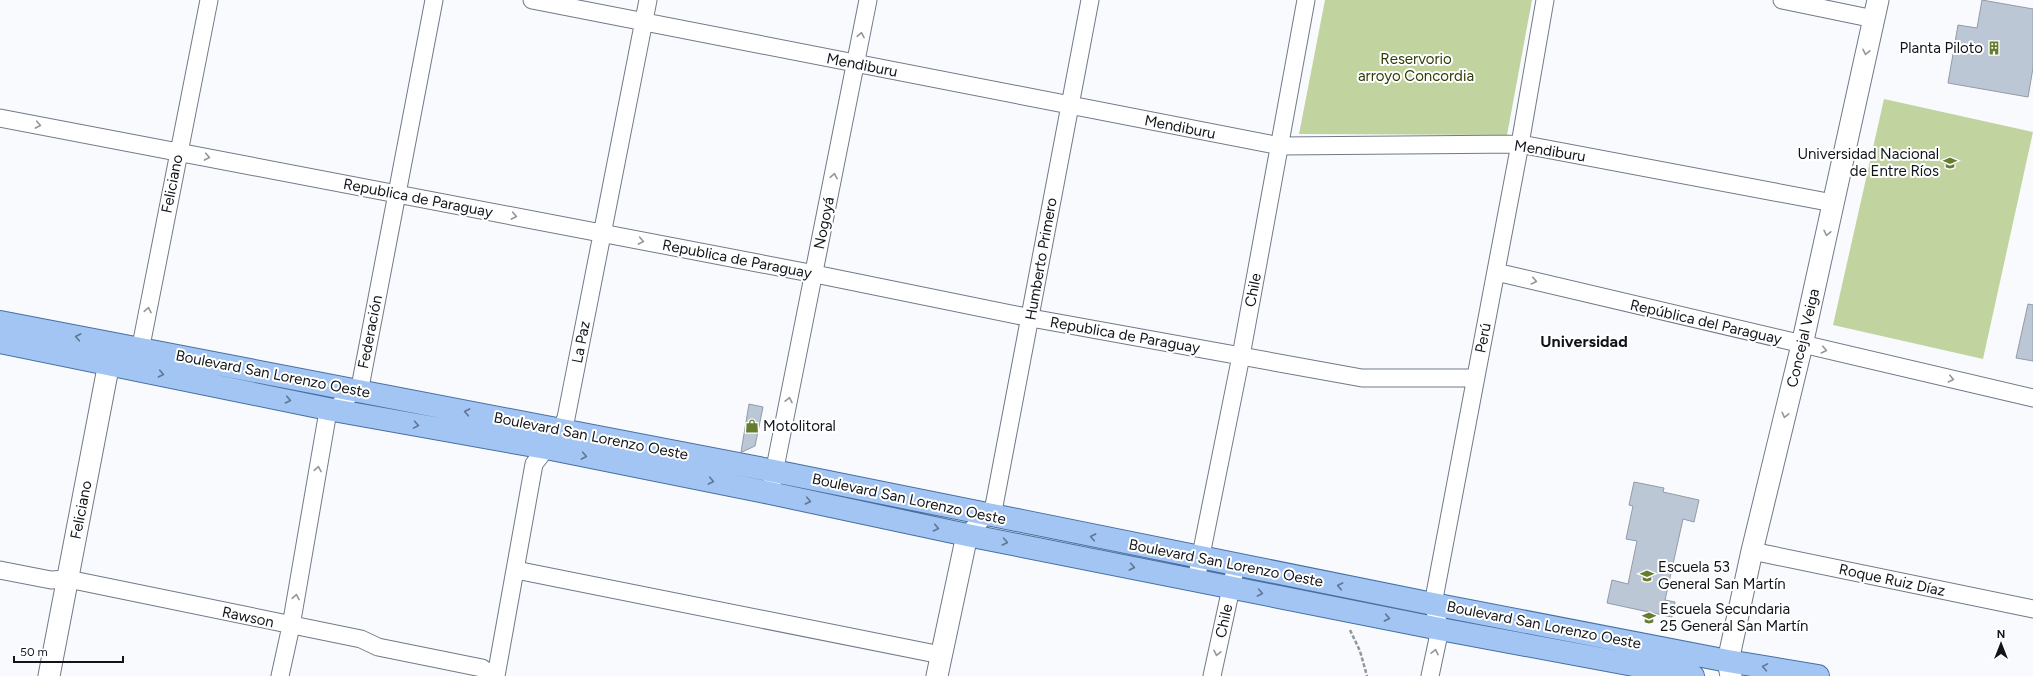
<svg xmlns="http://www.w3.org/2000/svg" width="2033" height="676" font-family="Figtree,sans-serif">
  <rect width="100%" height="100%" fill="#f8fafd"/>
  <path fill="#c1d4a0" d="M1325,0H1532L1507,135L1299,134Z
    M1884,99L2033,132L1983,359L1833,325Z"/>
  <path fill="#bcc7d5" stroke="#919ba9" d="M1982,0L2033,9V68L2028,97L1948,83L1958,25L1977,28Z
    M2028,304L2033,305V361L2016,358Z
    M749,404L763,407L755,446L742,452H741Z
    M1634,482L1664,488L1663,492L1699,500L1694,522L1683,519L1665,600L1675,602L1672,617L1607,603L1612,580L1628,584L1637,541L1626,539L1633,506L1629,505Z"/>
  <g fill="none" stroke-linecap="round" stroke-linejoin="round">
    <g stroke="#707a88" stroke-width="19">
      <path id="minor" d="M532,0L1280,146L1520,144L1833,203
        M1782,0L1874,19
        M0,118L815,274L1031,318L1362,378H1475
        M1496,272L2033,398
        M138,361L209,0
        M772,483L868,0
        M967,535L994,506L1090,0
        M1752,551L2033,609
        M0,570L51,580L68,579L361,639L378,647L482,668L493,676
        M516,570L941,655
        M1198,570L1241,356L1306,0
        M280,676L291,626L327,417L355,390L361,382L434,0
        M496,676L534,464L561,429L566,418L648,0
        M1212,676L1236,565
        M1430,676L1440,629L1433,604L1520,144L1545,0"/>
    </g>
    <g stroke="#707a88" stroke-width="23">
      <path id="tertiary" d="M49,676L112,347
        M937,676L967,535
        M1731,676L1728,661L1752,551L1802,345L1878,0"/>
    </g>
    <g stroke="#476fa2" stroke-width="24">
      <path id="primary" d="M0,322L774,471L1433,604L1728,661L1818,676
        M0,342L333,410L546,448L770,493L967,535L1440,629L1693,676"/>
    </g>
    <path stroke="#94979a" stroke-width="2.5" stroke-dasharray="4 2" stroke-linecap="butt" d="M1350,630L1360,651L1367,676"/>
    <use href="#minor" stroke="#fff" stroke-width="17"/>
    <use href="#tertiary" stroke="#fff" stroke-width="21"/>
    <use href="#primary" stroke="#a2c5f4" stroke-width="22"/>
  </g>
  <defs><path id="oneway-chevron" d="M-2-3.5L2.5 0L-2 3.5" fill="none" stroke-width="1.6" stroke-linecap="round" stroke-linejoin="round"/></defs>
  <g stroke="#949698">
    <use href="#oneway-chevron" transform="translate(861 35) rotate(-79)"/>
    <use href="#oneway-chevron" transform="translate(1866 52) rotate(102)"/>
    <use href="#oneway-chevron" transform="translate(38 125) rotate(11)"/>
    <use href="#oneway-chevron" transform="translate(207 157) rotate(11)"/>
    <use href="#oneway-chevron" transform="translate(834 176) rotate(-79)"/>
    <use href="#oneway-chevron" transform="translate(514 216) rotate(11)"/>
    <use href="#oneway-chevron" transform="translate(1827 233) rotate(103)"/>
    <use href="#oneway-chevron" transform="translate(641 241) rotate(11)"/>
    <use href="#oneway-chevron" transform="translate(1534 281) rotate(13)"/>
    <use href="#oneway-chevron" transform="translate(148 310) rotate(-79)"/>
    <use href="#oneway-chevron" transform="translate(1824 350) rotate(13)"/>
    <use href="#oneway-chevron" transform="translate(1951 379) rotate(13)"/>
    <use href="#oneway-chevron" transform="translate(789 400) rotate(-78)"/>
    <use href="#oneway-chevron" transform="translate(1785 415) rotate(104)"/>
    <use href="#oneway-chevron" transform="translate(318 469) rotate(-80)"/>
    <use href="#oneway-chevron" transform="translate(296 597) rotate(-80)"/>
    <use href="#oneway-chevron" transform="translate(1435 652) rotate(-78)"/>
    <use href="#oneway-chevron" transform="translate(1217 653) rotate(102)"/>
  </g>
  <g stroke="#617692">
    <use href="#oneway-chevron" transform="translate(78 337) rotate(-169)"/>
    <use href="#oneway-chevron" transform="translate(161 374) rotate(12)"/>
    <use href="#oneway-chevron" transform="translate(288 400) rotate(12)"/>
    <use href="#oneway-chevron" transform="translate(467 412) rotate(-169)"/>
    <use href="#oneway-chevron" transform="translate(416 425) rotate(10)"/>
    <use href="#oneway-chevron" transform="translate(584 456) rotate(11)"/>
    <use href="#oneway-chevron" transform="translate(711 481) rotate(11)"/>
    <use href="#oneway-chevron" transform="translate(808 501) rotate(12)"/>
    <use href="#oneway-chevron" transform="translate(936 528) rotate(12)"/>
    <use href="#oneway-chevron" transform="translate(1093 537) rotate(-169)"/>
    <use href="#oneway-chevron" transform="translate(1005 542) rotate(11)"/>
    <use href="#oneway-chevron" transform="translate(1132 567) rotate(11)"/>
    <use href="#oneway-chevron" transform="translate(1340 586) rotate(-169)"/>
    <use href="#oneway-chevron" transform="translate(1260 593) rotate(11)"/>
    <use href="#oneway-chevron" transform="translate(1387 618) rotate(11)"/>
    <use href="#oneway-chevron" transform="translate(1765 667) rotate(-170)"/>
  </g>
  <defs>
    <g id="building-bare" transform="scale(1.08)"><path d="M-4-6H4V6H1V3H-1V6H-4ZM-2.5-4.3h1.7v1.8h-1.7ZM.8-4.3h1.7v1.8H.8ZM-2.5-1h1.7V.8h-1.7ZM.8-1h1.7V.8H.8Z" fill="#667d2f" stroke="#fff" stroke-width="2.5" paint-order="stroke"/></g>
    <g id="university-bare" transform="scale(1.08)"><path d="M0-5L7-2L0 1L-7-2ZM-4 1L0 2.5L4 1V4Q0 6-4 4Z" fill="#667d2f" stroke="#fff" stroke-width="2.5" paint-order="stroke"/></g>
    <g id="shop-bare" transform="scale(1.08)"><path d="M-5-2.5h2.3a2.7 3.5 0 0 1 5.4 0H5L5.5 6h-11ZM-1.5-2.5h3a1.5 2.3 0 0 0-3 0Z" fill="#667d2f" stroke="#fff" stroke-width="2.5" paint-order="stroke"/></g>
    <g id="school-bare" transform="scale(1.08)"><path d="M0-5L7-2L0 1L-7-2ZM-4 1L0 2.5L4 1V4Q0 6-4 4Z" fill="#667d2f" stroke="#fff" stroke-width="2.5" paint-order="stroke"/></g>
  </defs>
  <g fill-rule="evenodd">
    <use href="#building-bare" x="1994" y="48"/>
    <use href="#university-bare" x="1950" y="163"/>
    <use href="#shop-bare" x="752" y="426"/>
    <use href="#school-bare" x="1647" y="576"/>
    <use href="#school-bare" x="1649" y="618"/>
  </g>
  <g text-anchor="middle" dominant-baseline="central" stroke-width="4" stroke-linejoin="round" paint-order="stroke">
    <g font-size="15" fill="#11151a" stroke="#fff" text-anchor="start">
      <text x="1983" y="48" text-anchor="end">Planta Piloto</text>
      <text x="1939" y="154" text-anchor="end">Universidad Nacional<tspan x="1939" dy="17">de Entre Ríos</tspan></text>
      <text x="763" y="426">Motolitoral</text>
      <text x="1658" y="567">Escuela 53<tspan x="1658" dy="17">General San Martín</tspan></text>
      <text x="1660" y="609">Escuela Secundaria<tspan x="1660" dy="17">25 General San Martín</tspan></text>
    </g>
    <g font-size="15" fill="#2e3c03" stroke="#fff">
      <text x="1416" y="59">Reservorio<tspan x="1416" dy="17">arroyo Concordia</tspan></text>
    </g>
    <g font-size="15" fill="#11151a" stroke="#fff">
      <text transform="translate(862 65) rotate(11)">Mendiburu</text>
      <text transform="translate(1180 127) rotate(11)">Mendiburu</text>
      <text transform="translate(1550 151) rotate(9)">Mendiburu</text>
      <text transform="translate(172 184) rotate(-79)">Feliciano</text>
      <text transform="translate(418 198) rotate(11)">Republica de Paraguay</text>
      <text transform="translate(824 223) rotate(-79)">Nogoyá</text>
      <text transform="translate(737 259) rotate(11)">Republica de Paraguay</text>
      <text transform="translate(1041 259) rotate(-80)">Humberto Primero</text>
      <text transform="translate(1253 290) rotate(-79)">Chile</text>
      <text transform="translate(1706 322) rotate(13)">República del Paraguay</text>
      <text transform="translate(370 332) rotate(-79)">Federación</text>
      <text transform="translate(1125 335) rotate(10)">Republica de Paraguay</text>
      <text transform="translate(1483 338) rotate(-79)">Perú</text>
      <text transform="translate(1803 338) rotate(-77)">Concejal Veiga</text>
      <text transform="translate(581 342) rotate(-79)">La Paz</text>
      <text transform="translate(273 374) rotate(11)">Boulevard San Lorenzo Oeste</text>
      <text transform="translate(591 436) rotate(11)">Boulevard San Lorenzo Oeste</text>
      <text transform="translate(909 499) rotate(12)">Boulevard San Lorenzo Oeste</text>
      <text transform="translate(81 510) rotate(-79)">Feliciano</text>
      <text transform="translate(1226 563) rotate(11)">Boulevard San Lorenzo Oeste</text>
      <text transform="translate(1892 580) rotate(12)">Roque Ruiz Díaz</text>
      <text transform="translate(248 617) rotate(12)">Rawson</text>
      <text transform="translate(1224 621) rotate(-78)">Chile</text>
      <text transform="translate(1544 625) rotate(11)">Boulevard San Lorenzo Oeste</text>
    </g>
    <g font-size="16" font-weight="bold" fill="#11151a" stroke="#fff">
      <text x="1584" y="341">Universidad</text>
    </g>
  </g>
  <g transform="translate(2001 644)" stroke="#ffffff" stroke-width="3" paint-order="stroke">
  <path d="M0-3L7 15L0 10L-7 15Z" fill="#11151a"/>
  <text y="-6" font-size="11" font-weight="bold" text-anchor="middle" fill="#11151a">N</text>
  </g>
  <path d="M14 656v6h109v-6" fill="none" stroke="#11151a" stroke-width="2"/>
  <text x="20" y="656" font-size="12" fill="#11151a" stroke="#ffffff" stroke-width="3" paint-order="stroke">50 m</text>
</svg>
